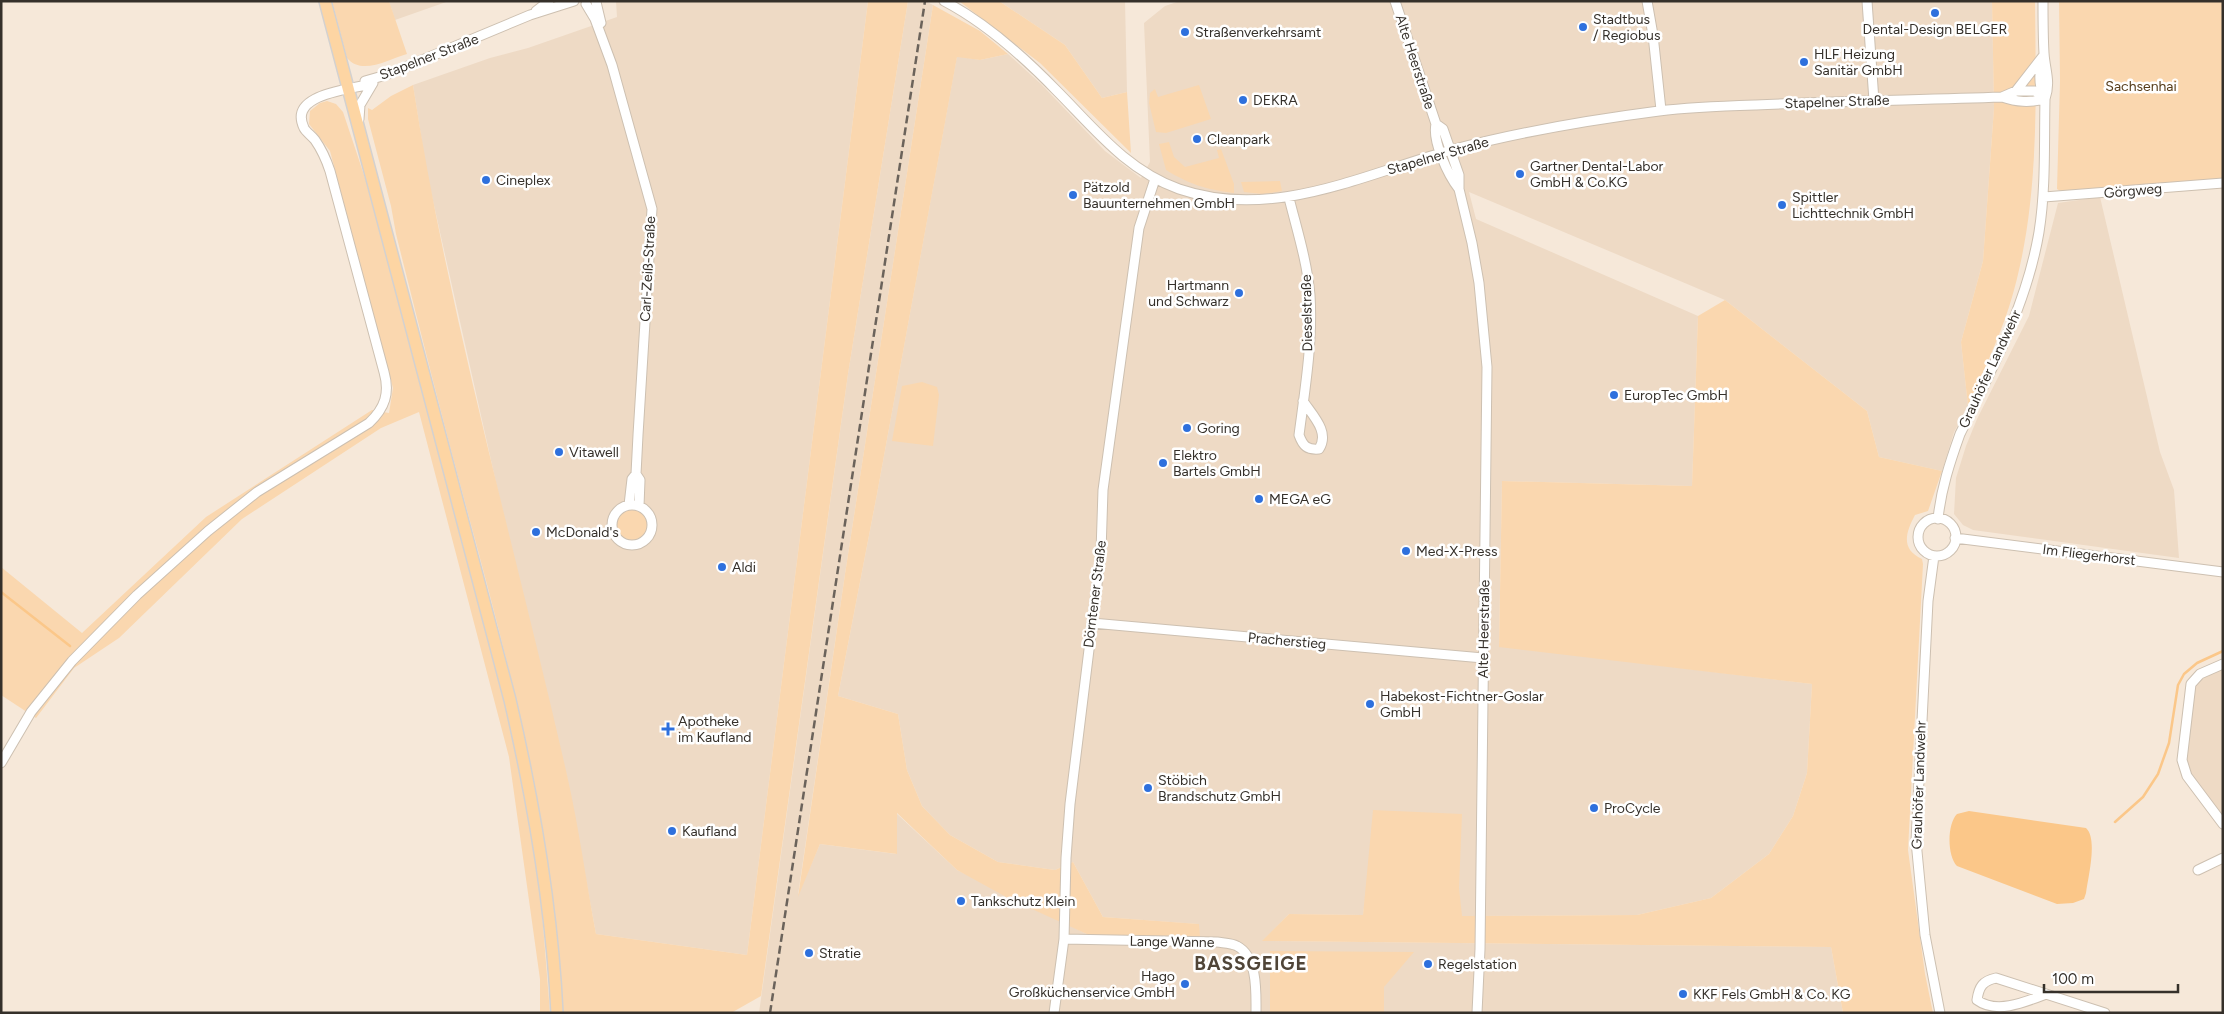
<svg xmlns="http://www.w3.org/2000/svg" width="2224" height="1014" font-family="Figtree,sans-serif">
  <rect width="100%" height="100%" fill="#f6e8d9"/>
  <path fill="#eedac5" d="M389,1H449L395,20Z
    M616,1H868L747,955L596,934L567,777L499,496L427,174L413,85L490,58L528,48L617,17Z
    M908,1H925L933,5L845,574L798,895L820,844L896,854V813L957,870L1089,935L1198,924L1103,917L1073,862L1055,870L998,862L950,835L922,806L907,770L898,714L838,696L877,494L957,56L980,60L1008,54L1041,84L1105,151L1141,178L1150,162L1144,23L1165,6L1180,1H1992L1994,108L1983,261L1961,342L1968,406L1954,432L1942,471L1879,457L1867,411L1725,300L1469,192L1476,219L1698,316L1692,486L1502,481L1499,646L1812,684L1807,773L1793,816L1769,854L1711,898L1637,915L1462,916L1367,885L1363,915L1289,914L1263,941L1831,947L1843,1013H759L848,374Z
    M999,1H1125L1127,92L1102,98L1065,45Z
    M2100,197L2160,452L2174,490L2179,558L1973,530L1963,525L1954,514L1956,478L1966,446L1977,419L2029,316L2058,203Z
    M2223,669V817L2188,772L2186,756L2195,685L2206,676Z"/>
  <path fill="#fad7af" d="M332,1H389L407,54C389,59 362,76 347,58Z
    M868,1H908L848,374L761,996L731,1013H563C555,839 512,676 467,510C442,418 419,326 396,234L391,206L368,119V108L372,110L391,96L413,85C449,318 515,546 567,775C579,828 586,881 596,934L747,955Z
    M959,1H999L1065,45L1102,98L1127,92L1131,153L1040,63Z
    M1992,1H2035C2036,103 2040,209 2009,307C1998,341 1982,374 1968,406L1961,342L1983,261L1994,108Z
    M2059,1H2223V182L2112,189C2097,186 2068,197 2057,189L2060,81Z
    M933,5L980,31L1008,54L980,60L957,57L877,494L838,696L898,714L907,770L922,806L950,835L998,862L1055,870L1073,862L1103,917L1199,924L1200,936L1089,935L1008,898L957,870L897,813V854L820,844L798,897L845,574Z
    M1199,85L1211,119L1166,133L1156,132L1149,103L1150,93L1155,89L1158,97Z
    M327,101L336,104L343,112L367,184L460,526L523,779L541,900L550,1013H540V979L509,757L419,412L381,428L242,519L119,638L74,668L36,718L1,695V567L82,633L206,517L372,410L389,413L393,388L330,151L309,124L310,111L320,103Z
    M1169,142L1174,157L1185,167L1219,158L1217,150L1221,149L1234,184V193C1205,189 1191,185 1166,170L1159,144Z
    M1280,181L1282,191L1263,194L1244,192L1241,182Z
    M1725,300L1867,411L1879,457L1942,471L1928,511L1915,515C1906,532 1900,549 1922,559L1923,564L1908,850L1925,974L1933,1013H1843L1831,947L1262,941L1289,914L1363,915L1373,810L1462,814L1459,888L1462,916L1637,915L1711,898L1769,854L1793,816L1807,773L1812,684L1499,647L1502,481L1692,486L1698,316Z
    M922,382L937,387L939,395L933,446L892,441L902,386Z
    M617 525a15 15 0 1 1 30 0a15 15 0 1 1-30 0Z
    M1270,951L1414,952L1384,987V1013H1270Z"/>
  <path fill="#fbc789" d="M1969,811L2086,828C2098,839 2088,877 2086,893L2084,899L2073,903L2057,904L1957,866C1947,856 1947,824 1957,814Z"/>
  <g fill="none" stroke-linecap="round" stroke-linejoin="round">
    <path stroke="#fbc789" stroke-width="2.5" d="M1,592L70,646
      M2115,822L2143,797L2158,774L2169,743L2178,685L2184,674L2197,663L2223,651"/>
    <g stroke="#cdc0b1" stroke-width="11">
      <path id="minor" d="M944,1C986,23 1023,56 1056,90C1094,128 1126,170 1179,189C1272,221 1362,175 1451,150C1519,132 1589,120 1659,111C1691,107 1724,106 1756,105C1838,101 1920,100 2002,97C2017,102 2029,103 2045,99
        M1395,1L1436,124C1432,141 1448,175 1459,189
        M1647,1L1653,35L1661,110
        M1867,1L1874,101
        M596,2L601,23
        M586,4L595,19L612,65L652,209L638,435L636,474L640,480L639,506
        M536,11L549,1
        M2042,61C2039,73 2038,84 2044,96
        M365,81L386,75L530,15L574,1
        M2016,91L2044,55
        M2002,97L2016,91H2035L2045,99
        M359,119L360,105L373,83
        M1436,124L1443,129L1459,175V189L1472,243L1479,283L1487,367L1480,949L1477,1013
        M2044,197L2223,183
        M1289,198C1297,230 1307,261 1310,295C1313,341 1305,389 1299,435C1303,446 1307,450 1319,449C1330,432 1313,416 1303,401
        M612 525a20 20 0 1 1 40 0a20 20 0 1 1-40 0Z
        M629,505L632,479L636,474
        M1918 537a19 19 0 1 1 38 0a19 19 0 1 1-38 0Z
        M1938,519C1941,489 1950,462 1960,434C1992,369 2027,304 2039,232C2046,188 2044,143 2045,99C2051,82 2045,70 2044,53C2043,36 2043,18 2043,1
        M1955,538L2223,572
        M1934,556L1928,601L1916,841L1925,935L1940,1013
        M1092,623L1483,658
        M2223,664L2200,674L2191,684L2182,760L2187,776L2223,824
        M1,763L31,712L72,661L137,595L208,531L257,492L369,423C385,408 390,393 384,372L330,171C326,159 322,150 315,140C311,135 306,132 304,128C287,92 355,90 373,83
        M2198,870L2223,858
        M1064,939L1217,942C1223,943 1232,943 1237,946C1258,957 1256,993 1256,1013
        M2046,994C2023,1003 1996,1014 1977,1000C1979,986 1983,981 1996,978L2105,1013
        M1054,1013L1064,939L1066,858L1070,804L1101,552L1103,490L1139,228L1155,179"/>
    </g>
    <g stroke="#d3d1d0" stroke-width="14">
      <path id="major" d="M325,1L510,700C534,803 552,907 557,1013"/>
    </g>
    <use href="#minor" stroke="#fff" stroke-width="9"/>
    <use href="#major" stroke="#fdd5a3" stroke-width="11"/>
    <path stroke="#6b635b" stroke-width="2.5" stroke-dasharray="8 4" stroke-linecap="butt" d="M770,1013L925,1"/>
  </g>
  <g fill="#2e70dd" stroke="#fff" stroke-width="2">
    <circle cx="1935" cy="13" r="5"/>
    <circle cx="1583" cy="27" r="5"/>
    <circle cx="1185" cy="32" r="5"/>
    <circle cx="1804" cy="62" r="5"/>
    <circle cx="1243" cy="100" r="5"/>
    <circle cx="1197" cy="139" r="5"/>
    <circle cx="1520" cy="174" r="5"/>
    <circle cx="486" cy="180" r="5"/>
    <circle cx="1073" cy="195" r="5"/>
    <circle cx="1782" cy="205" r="5"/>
    <circle cx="1239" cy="293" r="5"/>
    <circle cx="1614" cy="395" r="5"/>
    <circle cx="1187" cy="428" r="5"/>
    <circle cx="559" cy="452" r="5"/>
    <circle cx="1163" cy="463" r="5"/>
    <circle cx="1259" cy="499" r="5"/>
    <circle cx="536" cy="532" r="5"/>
    <circle cx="1406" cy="551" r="5"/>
    <circle cx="722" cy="567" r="5"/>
    <circle cx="1370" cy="704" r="5"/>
    <path d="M665.5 721.5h5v5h5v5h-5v5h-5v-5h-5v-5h5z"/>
    <circle cx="1148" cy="788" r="5"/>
    <circle cx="1594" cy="808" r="5"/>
    <circle cx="672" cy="831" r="5"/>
    <circle cx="961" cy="901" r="5"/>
    <circle cx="809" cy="953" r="5"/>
    <circle cx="1428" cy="964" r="5"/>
    <circle cx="1185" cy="984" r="5"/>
    <circle cx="1683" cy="994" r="5"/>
  </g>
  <g text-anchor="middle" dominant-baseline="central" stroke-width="5" stroke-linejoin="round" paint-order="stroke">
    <g font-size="14" fill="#35302a" stroke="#fff" text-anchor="start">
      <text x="1593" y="19">Stadtbus<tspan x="1593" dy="16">/ Regiobus</tspan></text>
      <text x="1935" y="29" text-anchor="middle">Dental-Design BELGER</text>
      <text x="1195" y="32">Straßenverkehrsamt</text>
      <text x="1814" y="54">HLF Heizung<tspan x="1814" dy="16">Sanitär GmbH</tspan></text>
      <text x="1253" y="100">DEKRA</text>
      <text x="1207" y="139">Cleanpark</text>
      <text x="1530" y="166">Gartner Dental-Labor<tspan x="1530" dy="16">GmbH &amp; Co.KG</tspan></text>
      <text x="496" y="180">Cineplex</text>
      <text x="1083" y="187">Pätzold<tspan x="1083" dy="16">Bauunternehmen GmbH</tspan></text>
      <text x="1792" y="197">Spittler<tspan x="1792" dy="16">Lichttechnik GmbH</tspan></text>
      <text x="1229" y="285" text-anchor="end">Hartmann<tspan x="1229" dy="16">und Schwarz</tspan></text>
      <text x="1624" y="395">EuropTec GmbH</text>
      <text x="1197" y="428">Goring</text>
      <text x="569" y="452">Vitawell</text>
      <text x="1173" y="455">Elektro<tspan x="1173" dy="16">Bartels GmbH</tspan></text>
      <text x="1269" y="499">MEGA eG</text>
      <text x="546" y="532">McDonald's</text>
      <text x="1416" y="551">Med-X-Press</text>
      <text x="732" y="567">Aldi</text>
      <text x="1380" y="696">Habekost-Fichtner-Goslar<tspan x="1380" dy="16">GmbH</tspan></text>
      <text x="678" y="721">Apotheke<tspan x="678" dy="16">im Kaufland</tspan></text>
      <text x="1158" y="780">Stöbich<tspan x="1158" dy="16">Brandschutz GmbH</tspan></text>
      <text x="1604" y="808">ProCycle</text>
      <text x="682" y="831">Kaufland</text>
      <text x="971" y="901">Tankschutz Klein</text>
      <text x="819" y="953">Stratie</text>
      <text x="1438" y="964">Regelstation</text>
      <text x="1175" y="976" text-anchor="end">Hago<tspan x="1175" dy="16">Großküchenservice GmbH</tspan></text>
      <text x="1693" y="994">KKF Fels GmbH &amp; Co. KG</text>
    </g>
    <g font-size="14" fill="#35302a" stroke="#fff">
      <text transform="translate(429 57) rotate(-21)">Stapelner Straße</text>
      <text transform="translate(1415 62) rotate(72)">Alte Heerstraße</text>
      <text transform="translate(1837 102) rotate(-2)">Stapelner Straße</text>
      <text transform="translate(1438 156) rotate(-16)">Stapelner Straße</text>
      <text transform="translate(2133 191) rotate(-5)">Görgweg</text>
      <text transform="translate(648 269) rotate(-87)">Carl-Zeiß-Straße</text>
      <text transform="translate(1307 313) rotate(-91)">Dieselstraße</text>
      <text transform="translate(1990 369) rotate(-65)">Grauhöfer Landwehr</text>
      <text transform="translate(2089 555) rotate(7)">Im Fliegerhorst</text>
      <text transform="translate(1095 594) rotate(-83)">Dörntener Straße</text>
      <text transform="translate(1484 629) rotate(-89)">Alte Heerstraße</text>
      <text transform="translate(1287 641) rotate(5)">Pracherstieg</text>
      <text transform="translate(1919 785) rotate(-88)">Grauhöfer Landwehr</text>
      <text transform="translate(1172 942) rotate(1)">Lange Wanne</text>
    </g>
    <g font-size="14" fill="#553b19" stroke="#fff">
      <text x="2141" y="86">Sachsenhai</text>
    </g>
    <g font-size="19" font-weight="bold" letter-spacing="1" fill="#504538" stroke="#fff">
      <text x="1251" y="963">BASSGEIGE</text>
    </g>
  </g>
  <rect width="2224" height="1014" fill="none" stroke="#35302a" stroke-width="5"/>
  <path d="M2044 984v8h134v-8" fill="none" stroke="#35302a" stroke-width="2.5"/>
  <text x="2052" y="984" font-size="15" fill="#35302a" stroke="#ffffff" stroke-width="4" paint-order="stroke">100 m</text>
</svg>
